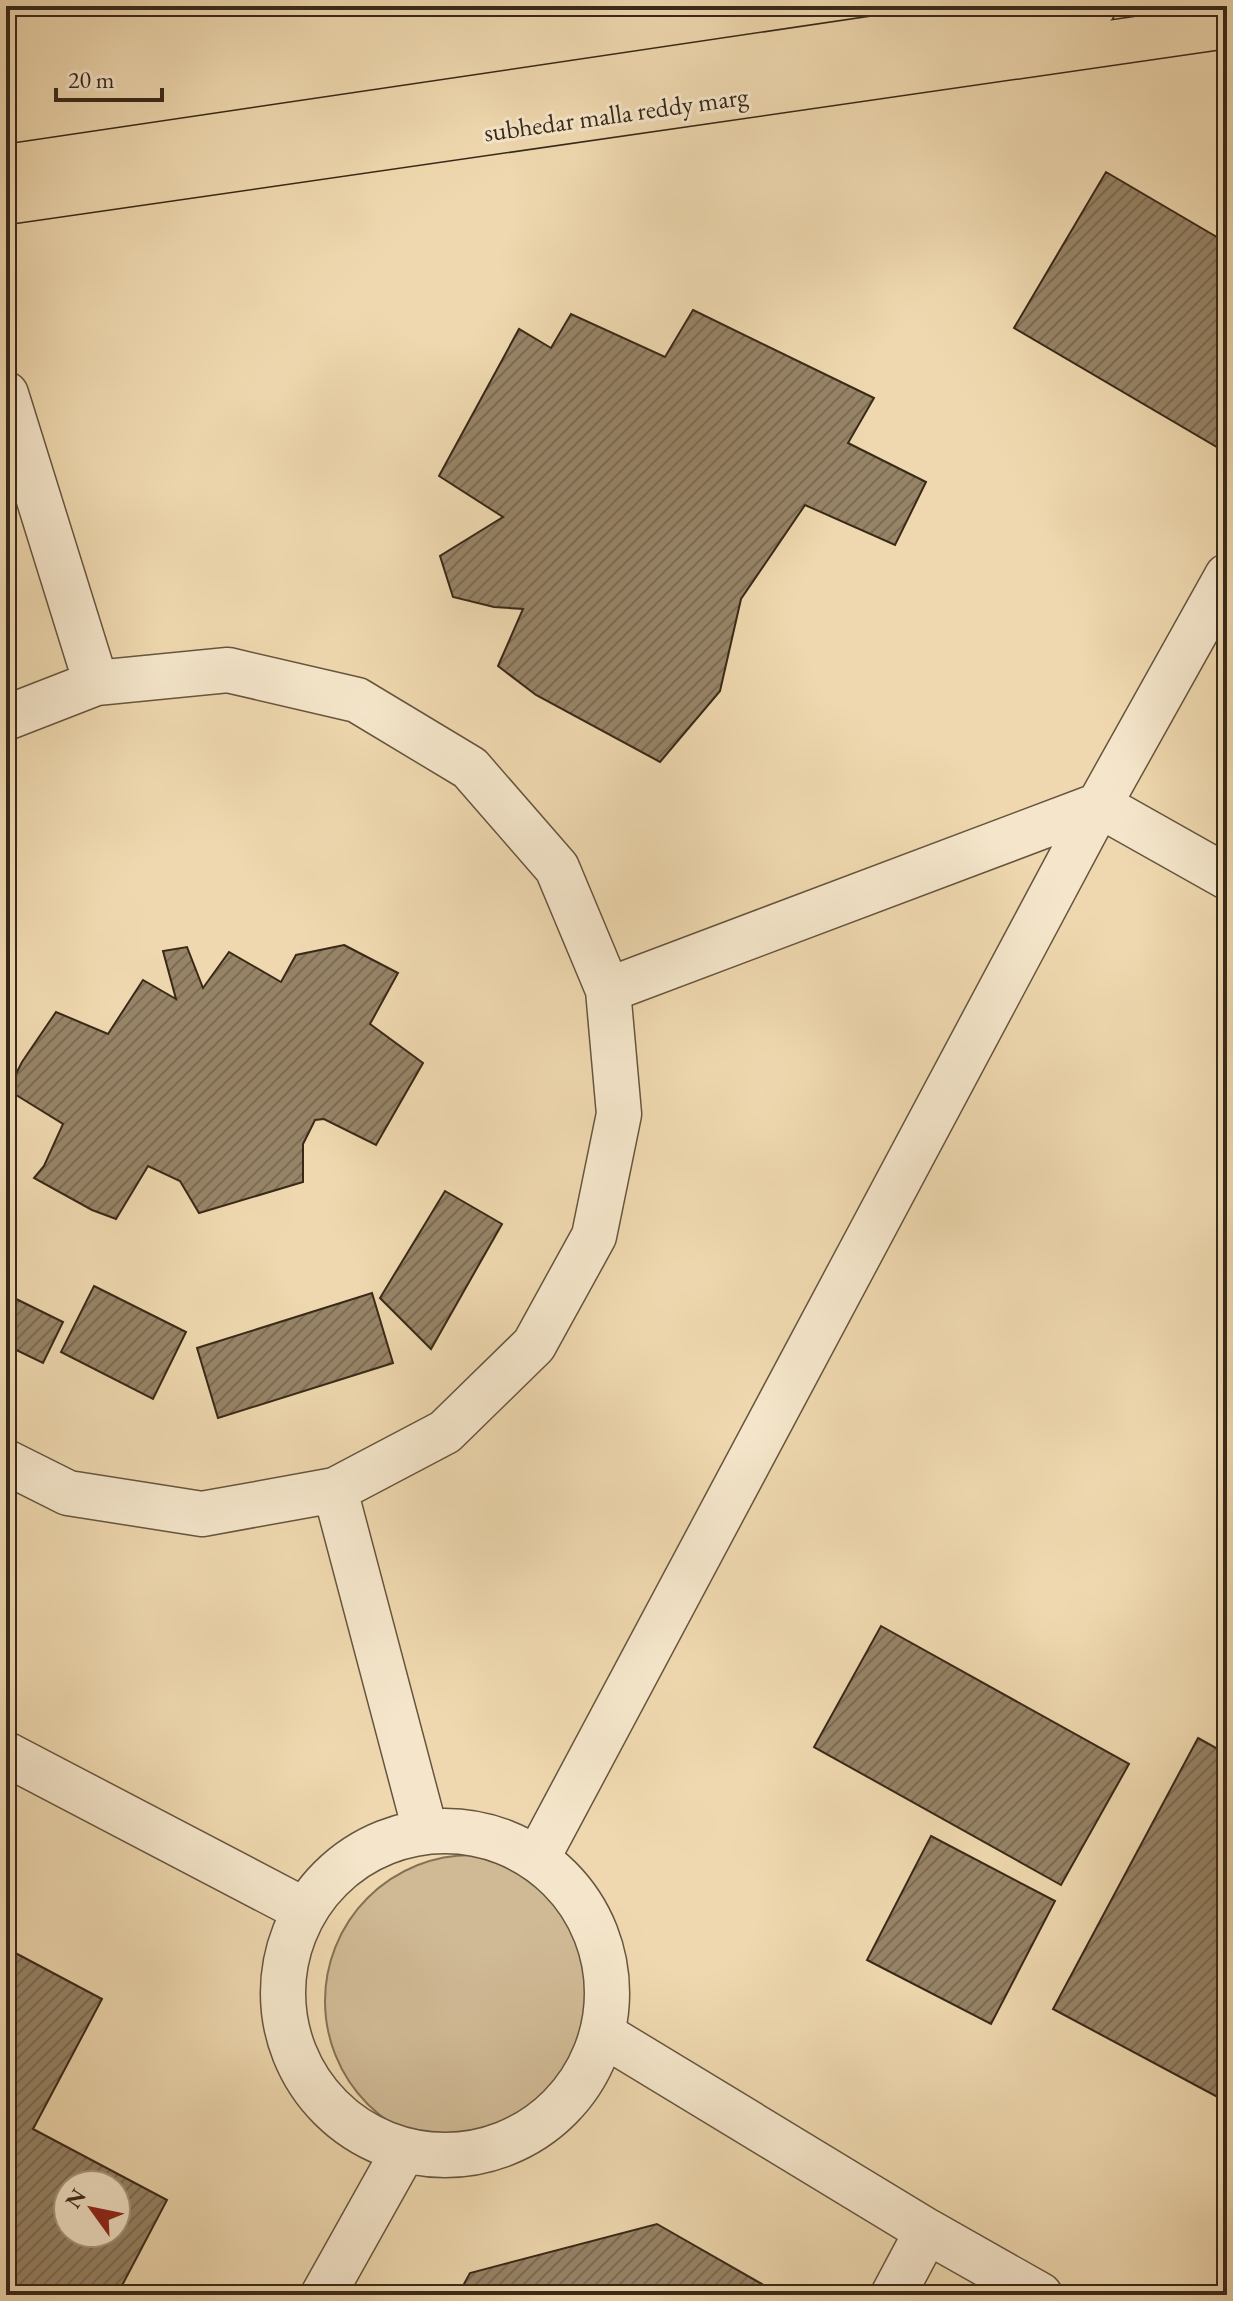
<svg xmlns="http://www.w3.org/2000/svg" width="1233" height="2301" font-family="'EB Garamond',serif">
  <defs>
    <pattern id="building-hatch" width="6" height="6" patternUnits="userSpaceOnUse" patternTransform="scale(2)"><rect width="6" height="6" fill="#978467"/><path d="M-1 1l2-2M0 6l6-6M5 7l2-2" fill="none" stroke="#7c6c54"/></pattern>
  </defs>
  <rect width="100%" height="100%" fill="#efd8af"/>
  <filter id="stains"><feTurbulence type="fractalNoise" baseFrequency=".0025" numOctaves="4"/><feColorMatrix values="0 0 0 0 .2 0 0 0 0 .09 0 0 0 0 .02 0 0 0 .5 -.17"/></filter>
  <radialGradient id="worn" r=".72"><stop offset=".6" stop-color="#630" stop-opacity="0"/><stop offset="1" stop-color="#630" stop-opacity=".3"/></radialGradient>
  <path fill="#d0ba95" stroke="#847256" stroke-width="2" d="M325 2001a146 146 0 1 1 292 0a146 146 0 1 1-292 0Z"/>
  <path fill="url(#building-hatch)" stroke="#382918" stroke-width="2" fill-rule="evenodd" d="M1106,172L1227,243V453L1014,328Z
    M693,310L874,398L848,443L926,482L895,545L805,505L741,599L720,691L660,762L536,695L498,666L523,609L494,607L453,597L440,556L503,517L439,476L519,329L551,348L571,314L665,357Z
    M344,945L398,973L370,1024L423,1063L376,1145L324,1119L315,1120L303,1144V1182L199,1213L180,1181L148,1166L116,1219L92,1210L34,1178L44,1166L63,1124L8,1090L22,1062L56,1012L108,1034L143,980L176,999L163,951L187,947L203,988L229,952L281,982L296,955Z
    M445,1191L502,1224L431,1349L380,1298Z
    M94,1286L186,1332L153,1399L61,1352Z
    M372,1293L393,1363L218,1418L197,1348Z
    M6,1294L63,1322L43,1363L6,1345Z
    M881,1626L1129,1764L1061,1885L814,1747Z
    M1198,1738L1227,1754V2102L1053,2009Z
    M931,1836L1055,1901L991,2024L867,1960Z
    M6,1948L102,1999L33,2129L167,2200L117,2295H6ZM68,2185H116V2233H68Z
    M657,2224L781,2295H458L470,2273Z"/>
  <g fill="none" stroke-linecap="round" stroke-linejoin="round">
    <g stroke="#66553e" stroke-width="47">
      <path id="minor" d="M6,394L96,683
        M6,718L96,683L228,670L357,700L470,768L557,868L608,990L619,1114L594,1236L534,1345L445,1432L335,1490L202,1514L68,1493L6,1462
        M608,990L1099,805L1227,877
        M335,1490L425,1830
        M6,1754L304,1910
        M283 1993a162 162 0 1 1 324 0a162 162 0 1 1-324 0Z
        M538,1857L1099,805L1227,576
        M604,2035L927,2231L1040,2295
        M323,2295L403,2152
        M893,2295L927,2231"/>
    </g>
    <g stroke="#382918" stroke-width="47">
      <path id="major" d="M6,167L1094,6
        M6,202L1227,26"/>
    </g>
    <use href="#minor" stroke="#f5e6cb" stroke-width="44"/>
    <use href="#major" stroke="#efd8af" stroke-width="44"/>
  </g>
  <g text-anchor="middle" dominant-baseline="central" stroke-width="6" stroke-linejoin="round" paint-order="stroke">
    <g font-size="26" fill="#382918" stroke="#f5e6cb">
      <text transform="translate(616 114) rotate(-8)">subhedar malla reddy marg</text>
    </g>
  </g>
  <rect width="1233" height="2301" fill="none" stroke="#efd8af" stroke-width="32"/>
  <rect x="8" y="8" width="1217" height="2285" fill="none" stroke="#382918" stroke-width="4"/>
  <rect x="16" y="16" width="1201" height="2269" fill="none" stroke="#382918" stroke-width="2"/>
  <g transform="translate(92 2209) rotate(303)"><circle r="38" fill="#f5e6cb" stroke="#a99a83" stroke-width="2"/>
  <path d="M0-6L14 30L0 20L-14 30Z" fill="#8f2418"/>
  <text y="-12" font-size="22" font-weight="bold" text-anchor="middle" fill="#382918">N</text>
  </g>
  <path d="M56 88v12h106v-12" fill="none" stroke="#382918" stroke-width="4"/>
  <text x="68" y="88" font-size="24" fill="#382918" stroke="#f5e6cb" stroke-width="6" paint-order="stroke">20 m</text>
  <rect width="100%" height="100%" filter="url(#stains)"/>
  <rect width="100%" height="100%" fill="url(#worn)"/>
</svg>
